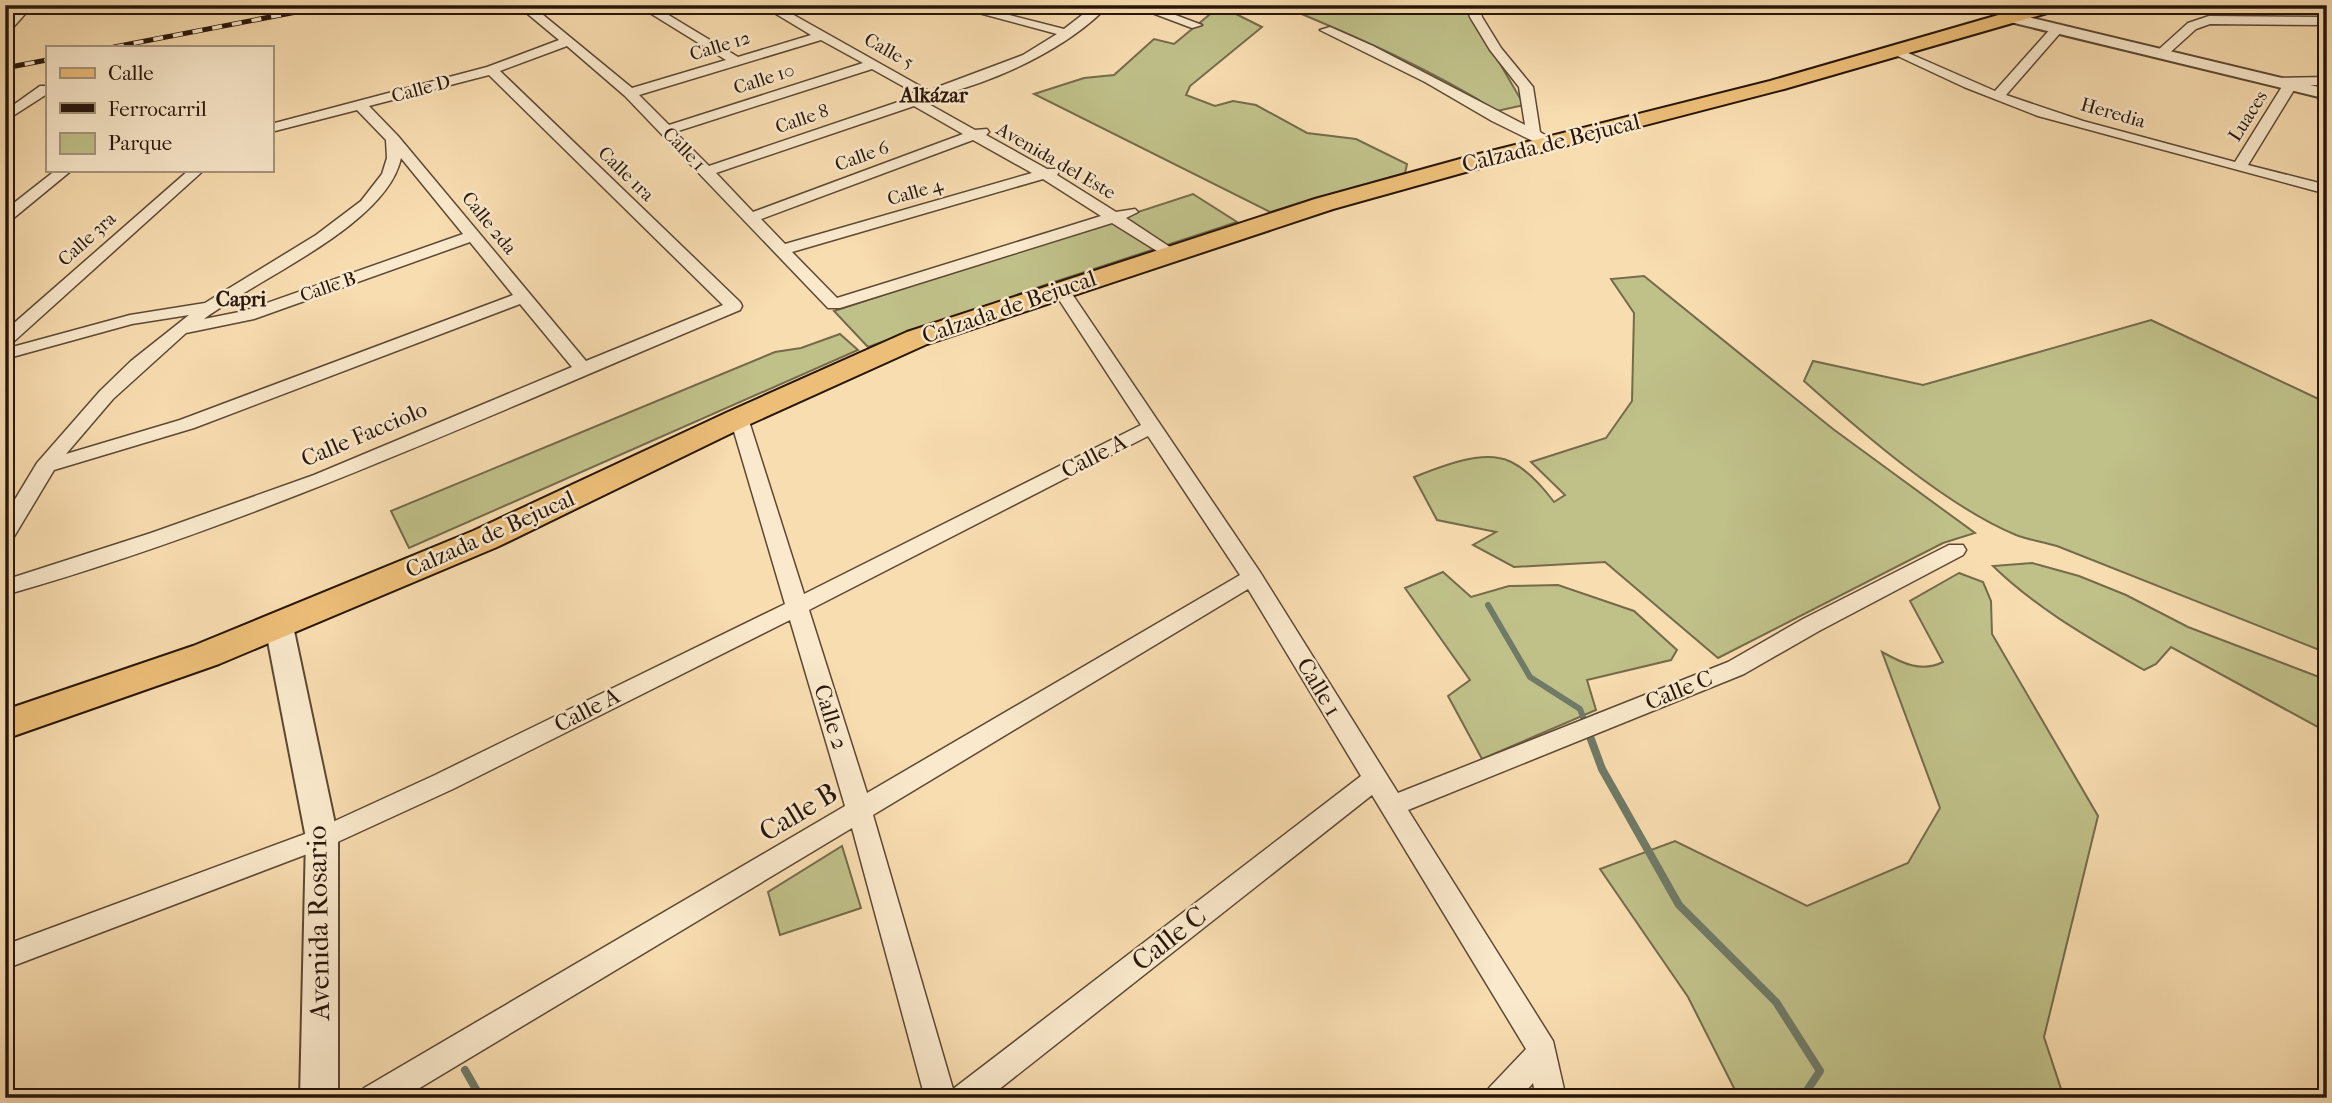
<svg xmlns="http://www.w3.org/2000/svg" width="2332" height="1103" font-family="'IM FELL French Canon',serif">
  <rect width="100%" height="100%" fill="#f8ddb0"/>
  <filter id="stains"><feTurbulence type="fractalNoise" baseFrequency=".00286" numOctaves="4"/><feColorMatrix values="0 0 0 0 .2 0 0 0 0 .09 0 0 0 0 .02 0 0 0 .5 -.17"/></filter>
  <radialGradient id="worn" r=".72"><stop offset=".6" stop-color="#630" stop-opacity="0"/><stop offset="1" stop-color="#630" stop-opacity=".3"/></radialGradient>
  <path fill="#c0c089" stroke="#746b4a" stroke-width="2" d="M1280,5H1466L1524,105L1497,111C1428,68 1355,36 1280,5Z
    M1220,6L1262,27L1190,86L1186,95L1215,106L1233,101L1256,105L1307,133L1356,139L1407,164L1405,173L1270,212L1034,94L1084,78L1114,75L1154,39L1174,44Z
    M1193,194L1237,222L1045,285L868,347L834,311Z
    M1644,276L1833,429L1975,533L1943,543L1718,658L1605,562L1514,567L1473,545L1496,532L1437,520L1414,477C1438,468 1473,453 1499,458C1520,461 1542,486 1554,502L1565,495L1531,462L1606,438L1632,401L1634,313L1611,279Z
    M2151,320L2327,403V653L2057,546C2044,542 2029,540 2016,535C1946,506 1861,432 1804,381L1813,361L1923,385Z
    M840,334L858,350L409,548L391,511L775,352L801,348Z
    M2032,563L2079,576L2126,595L2188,627L2327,680V732L2171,647L2156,664L2144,670C2091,639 2037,609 1993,566Z
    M1443,572L1471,597L1509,586L1558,585L1634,611L1677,650L1671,660L1587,680L1596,710L1482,759L1448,696L1470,680L1405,588Z
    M1959,573L1983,582L1991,601L1992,634L2098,816L2044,1037L2064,1098H1739L1688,997L1600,869L1675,841L1807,906L1908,863L1940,808L1882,652C1902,663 1921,673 1943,662L1910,601Z
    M842,846L861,908L780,935L768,892Z"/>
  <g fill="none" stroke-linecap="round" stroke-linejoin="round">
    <path stroke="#6f7a67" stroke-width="6" d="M1488,605L1530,677L1580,709L1586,725"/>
    <path stroke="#6f7a67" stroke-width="8" d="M1585,723L1602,769L1679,905L1776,1002L1820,1071L1802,1098
      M465,1070L481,1098"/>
    <g stroke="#5c4834" stroke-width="3">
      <path id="minor" d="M20,5H33L9,32L5,33V21Z
        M517,5H531L632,88L726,60L637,5H652L738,57L811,35L761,5H776L927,90L920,94L915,93L872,69L675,132L709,166L904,100L925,102L975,130L987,129L989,132L986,135L1047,169H1057L1059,172L1057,175L1116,212L1135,209L1138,212L1126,218L1179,253L1177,256H1165L1112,223L840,308H828L625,96L567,46L500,71L740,302L742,306L740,310C498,411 258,523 5,595V580L151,533L314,475L572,367L520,304L194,428L54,470L12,540L5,542V516L37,463L100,391L131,361L189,315L132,324L5,359V349L130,315L205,303L316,235L361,201L382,174L387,158L386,140L357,110L271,132V124L487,67L559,40ZM821,40L863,63L669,125L639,95ZM489,75L723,305L586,361L398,136L369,106ZM914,106L963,134L753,212L716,173ZM973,140L1032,173L785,244L761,219ZM401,158L463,234L244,311L204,319C258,278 387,225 401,158ZM1043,179L1101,216L837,298L792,252ZM470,242L513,295L180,420L66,454L113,399L186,333L254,319Z
        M949,5H970L1064,29L1095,5H1109C1067,49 998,80 940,95L935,94V88L1023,55L1057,34Z
        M1131,5H1149L1202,25L1192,28Z
        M1467,5H1479L1482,17L1501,48L1533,87L1540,132L1553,140V146H1543L1492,121L1425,82L1320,30L1330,27L1373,46L1525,125L1519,87L1490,50L1470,17Z
        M2209,16L2327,17V25L2210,24L2196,29L2165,57H2157V51L2188,23Z
        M2057,25L2063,29L2061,32L2006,95L2083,121L2235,162L2283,85L2271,84V78L2327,77V85H2297L2248,165L2327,185V194L2038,116L1964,87L1889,52L1895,48L1899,49L1995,91L2053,26Z
        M40,86H47V94L5,121V111Z
        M56,170H72L10,221L5,223V210Z
        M189,170H204L11,344L5,345V331Z
        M1060,284L1066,285L1260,572L1398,793L1728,662L1803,619L1949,545H1963L1966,550L1963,555L1819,631L1744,674L1408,810L1553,1041L1566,1098H1536L1533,1083L1520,1098H1485L1489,1088L1526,1049L1372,795L988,1098H925L852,828L403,1098H360L364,1088L845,806L790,620L453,789L331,845L5,969V945L313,831L435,775L785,604L730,418L732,414L739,412L748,418L804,594L1141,425L1052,289ZM1148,436L1240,575L867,793L809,610ZM1248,589L1361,776L953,1089L873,815Z"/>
    </g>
    <g stroke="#5c4834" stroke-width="4">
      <path id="tertiary" d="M2011,13L2327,89V99L2006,21L2003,18L2006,15Z
        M279,616L289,619L293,626L338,838V1098H300L306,838L265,626L269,619Z"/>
    </g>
    <g stroke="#28160b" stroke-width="4">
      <path id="primary" d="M2033,5H2063L2061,9L1784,89L1487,166L1333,209L927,344L750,424L497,547L219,664L5,739V710L193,646L473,531L728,412L907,332L1315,199L1471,156L1770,81Z"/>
    </g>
    <use href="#minor" fill="#fae9cc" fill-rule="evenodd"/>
    <use href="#tertiary" fill="#fae9cc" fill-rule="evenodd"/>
    <use href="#primary" fill="#ecbe78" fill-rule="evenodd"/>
    <g stroke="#28160b" stroke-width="5">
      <path id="rail" d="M114,47L333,5
        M5,68L47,60"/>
    </g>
    <use href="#rail" stroke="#fae9cc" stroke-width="3.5" stroke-dasharray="10" stroke-linecap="butt"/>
  </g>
  <g text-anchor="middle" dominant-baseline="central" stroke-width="5" stroke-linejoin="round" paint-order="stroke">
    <g font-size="19" fill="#28160b" stroke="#fae9cc">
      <text transform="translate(720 46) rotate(-17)">Calle 12</text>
      <text transform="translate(889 51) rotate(29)">Calle 5</text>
      <text transform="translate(764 79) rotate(-18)">Calle 10</text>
      <text transform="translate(421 89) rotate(-15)">Calle D</text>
      <text transform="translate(2113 113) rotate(16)">Heredia</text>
      <text transform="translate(2248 116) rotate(-58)">Luaces</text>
      <text transform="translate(802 119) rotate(-19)">Calle 8</text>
      <text transform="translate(684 149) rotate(46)">Calle 1</text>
      <text transform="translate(862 156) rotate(-20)">Calle 6</text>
      <text transform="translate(1056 161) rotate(30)">Avenida del Este</text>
      <text transform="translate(626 174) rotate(44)">Calle 1ra</text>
      <text transform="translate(915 192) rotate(-16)">Calle 4</text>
      <text transform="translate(489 223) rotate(51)">Calle 2da</text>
      <text transform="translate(87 239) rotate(-42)">Calle 3ra</text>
      <text transform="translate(328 287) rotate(-19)">Calle B</text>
    </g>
    <g font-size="21" font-weight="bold" fill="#28160b" stroke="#fae9cc">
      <text x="934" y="95">Alkázar</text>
      <text x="241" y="299">Capri</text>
    </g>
    <g font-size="23" fill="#28160b" stroke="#fae9cc">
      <text transform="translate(1551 143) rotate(-14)">Calzada de Bejucal</text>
      <text transform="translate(1009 307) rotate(-19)">Calzada de Bejucal</text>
      <text transform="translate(364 434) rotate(-23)">Calle Facciolo</text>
      <text transform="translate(1094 456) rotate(-27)">Calle A</text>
      <text transform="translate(490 534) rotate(-24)">Calzada de Bejucal</text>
      <text transform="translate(1319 687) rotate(59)">Calle 1</text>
      <text transform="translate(1679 690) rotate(-22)">Calle C</text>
      <text transform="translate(587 710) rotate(-27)">Calle A</text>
      <text transform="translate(831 717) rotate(73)">Calle 2</text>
    </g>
    <g font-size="28" fill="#28160b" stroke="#fae9cc">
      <text transform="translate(798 812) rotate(-31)">Calle B</text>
      <text transform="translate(318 923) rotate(-91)">Avenida Rosario</text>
      <text transform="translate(1169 938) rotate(-38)">Calle C</text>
    </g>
  </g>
  <rect width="2332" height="1103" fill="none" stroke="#f8ddb0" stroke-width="28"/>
  <rect x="7" y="7" width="2318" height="1089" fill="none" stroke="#28160b" stroke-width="3.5"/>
  <rect x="14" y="14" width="2304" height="1075" fill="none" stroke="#28160b" stroke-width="2"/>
  <rect x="46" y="46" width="228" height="126" fill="#fae9cc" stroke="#a6957f" stroke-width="2"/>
  <rect x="60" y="68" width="35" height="10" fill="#ecbe78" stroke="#a6957f" stroke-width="2"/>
  <text x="108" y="80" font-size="21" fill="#28160b">Calle</text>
  <rect x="60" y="103" width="35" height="10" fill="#28160b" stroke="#a6957f" stroke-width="2"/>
  <text x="108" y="116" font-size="21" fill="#28160b">Ferrocarril</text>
  <rect x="60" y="133" width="35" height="21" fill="#c0c089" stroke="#a6957f" stroke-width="2"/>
  <text x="108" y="150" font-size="21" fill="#28160b">Parque</text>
  <rect width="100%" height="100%" filter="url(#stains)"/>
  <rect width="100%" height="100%" fill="url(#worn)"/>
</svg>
